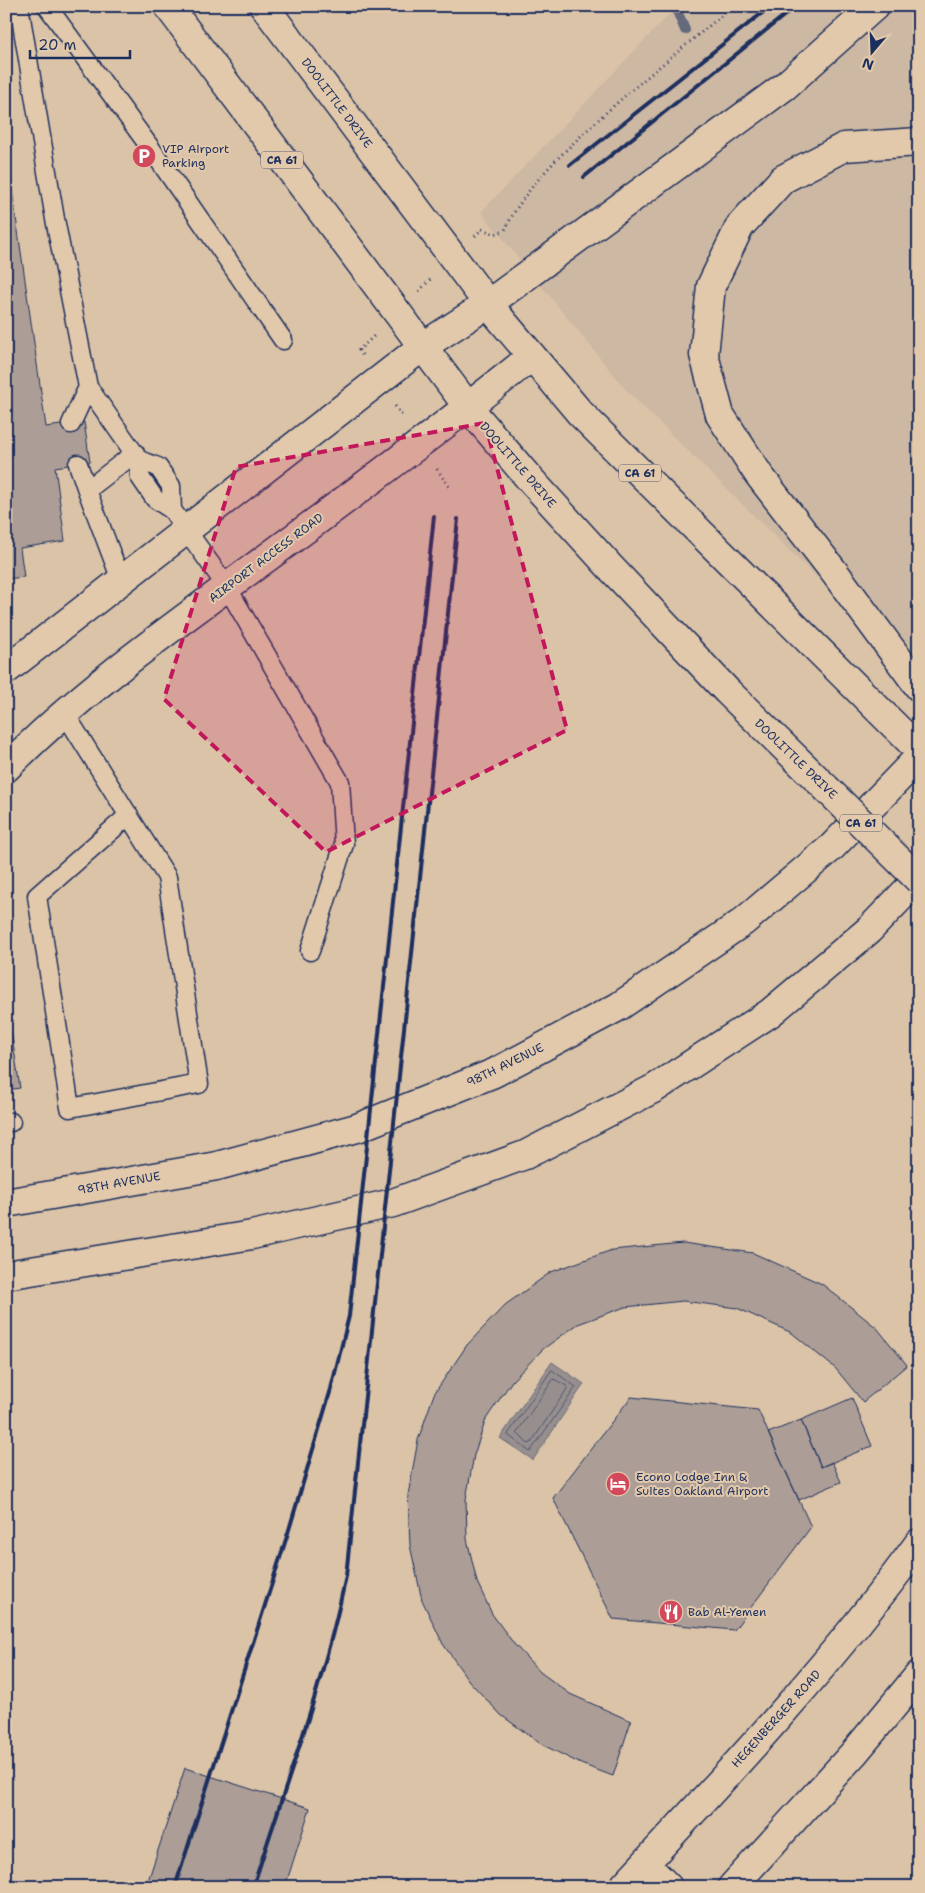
<svg xmlns="http://www.w3.org/2000/svg" width="925" height="1893" font-family="'Shantell Sans',sans-serif">
  <rect width="100%" height="100%" fill="#dbc3a8"/>
  <filter id="ink" filterUnits="userSpaceOnUse"><feTurbulence type="fractalNoise" baseFrequency=".02" numOctaves="2"/><feDisplacementMap in="SourceGraphic" scale="10" xChannelSelector="R" yChannelSelector="G"/><feConvolveMatrix kernelMatrix="1 2 1 2 8 2 1 2 1" color-interpolation-filters="sRGB"/></filter>
  <g filter="url(#ink)">
    <path fill="#cdb8a3" d="M677,6H919V671L803,564L627,391L481,212Z"/>
    <path fill="#978f8e" stroke="#65697b" d="M552,1362L584,1384L533,1460L500,1438Z"/>
    <g fill="none" stroke-linecap="round" stroke-linejoin="round">
      <path stroke="#4d5571" stroke-width="1" d="M552,1370L576,1387L530,1452L508,1435Z
        M554,1379L567,1386V1389L531,1443L528,1444L517,1433Z"/>
      <path stroke="#65697b" stroke-width="10" d="M675,6L685,30"/>
    </g>
    <path fill="#ac9e96" stroke="#1b2f5e" d="M6,147L46,427L84,422L90,462L55,467L65,541L20,548L24,577L6,579Z
      M6,998L20,1088L6,1090Z
      M683,1243L753,1253L822,1284L877,1328L907,1365L863,1402L836,1369L792,1333L737,1308L683,1301L625,1307L578,1324L543,1349L512,1381L486,1419L474,1455L466,1499L467,1539L477,1582L492,1614L514,1644L540,1672L570,1694L631,1721L613,1776L581,1764L541,1744L501,1715L469,1681L443,1644L422,1600L410,1545L408,1495L418,1440L434,1394L467,1345L505,1305L551,1272L612,1250Z
      M631,1397L758,1410L811,1527L734,1630L613,1619L553,1498Z
      M852,1398L872,1446L821,1467L801,1420Z
      M801,1420L821,1467L832,1462L841,1482L799,1500L768,1433Z
      M185,1768L310,1808L285,1887H146Z"/>
    <g fill="none" stroke-linecap="round" stroke-linejoin="round">
      <g stroke="#1b2f5e" stroke-width="21">
        <path id="lane" d="M19,6L55,219L88,387L139,460L140,477L155,499L172,510
          M47,6L152,150L283,340
          M71,424L88,387
          M139,460L158,467L171,486L172,510L227,587L340,782L344,844L310,951
          M78,464L87,490
          M121,580L87,490L135,453
          M64,712L167,877L199,1084L70,1108L37,896L129,815
          M6,1122H11"/>
      </g>
      <g stroke="#1b2f5e" stroke-width="31">
        <path id="primary" d="M168,6L468,407L528,477L610,567L727,691L826,788
          M264,6L488,304L580,413L919,750
          M919,142L844,147L783,179L740,226L711,286L704,355L720,415L759,475L835,573L919,687
          M6,670L422,347L488,304L785,86L875,6
          M6,768C79,694 163,634 246,573C343,502 439,431 532,356
          M6,1203L217,1166L357,1128L494,1073L618,1007L743,922L832,847L919,757
          M6,1275L252,1235L393,1203L525,1155L655,1088L770,1013L869,930L919,878
          M645,1864L668,1887
          M623,1887C726,1776 830,1666 919,1543
          M732,1887L855,1752L919,1675"/>
      </g>
      <path stroke="#1b2f5e" stroke-width="3" stroke-dasharray="1 4" stroke-linecap="butt" d="M475,236L482,229L495,234L505,230C522,193 552,163 582,135C630,89 682,49 733,6
        M419,291L431,279
        M362,355L359,350L376,334
        M395,406L403,417
        M437,469L450,488"/>
      <use href="#lane" stroke="#e3c9ab" stroke-width="18"/>
      <use href="#primary" stroke="#e3c9ab" stroke-width="28"/>
      <path stroke="#1b2f5e" stroke-width="4" d="M570,165L771,6
        M584,177L796,6
        M175,1887L288,1533L331,1389L349,1316L434,516
        M253,1887C286,1784 324,1682 346,1576L458,519"/>
      <g stroke="#1b2f5e" stroke-width="31" stroke-linecap="butt">
        <path id="primary-bridge" d="M826,788L919,880"/>
      </g>
      <use href="#primary-bridge" stroke="#e3c9ab" stroke-width="28"/>
    </g>
  </g>
  <path fill="#c2185b" fill-opacity="0.2" stroke="#c2185b" stroke-width="4" stroke-dasharray="10 6" stroke-linejoin="round" d="M485,423L567,730L326,852L164,699L236,467Z"/>
  <defs>
    <g id="parking-disc" transform="scale(1.25)"><circle r="9.5" fill="#d1495b" stroke="#e3c9ab"/><path d="M-3.5-5.5H1a3.5 3.5 0 0 1 0 7H-1V5.5H-3.5ZM-1-3.4V-.6H.8a1.4 1.4 0 0 0 0-2.8Z" fill="#fff"/></g>
    <g id="hotel-disc" transform="scale(1.25)"><circle r="9.5" fill="#d1495b" stroke="#e3c9ab"/><path d="M-6-4.5h1.5V1H6V5H4.5V3h-9V5H-6ZM-4 0a1.8 1.8 0 1 1 3.6 0ZM.5 0V-2.5h3Q6-2.5 6 0Z" fill="#fff"/></g>
    <g id="restaurant-disc" transform="scale(1.25)"><circle r="9.5" fill="#d1495b" stroke="#e3c9ab"/><path d="M-5-6h1v4h1v-4h1v4h1v-4h1v5L-1.5 .5V6h-2V.5L-5-1ZM5-6V6H3V1.5H1.5Q1.5-4 5-6Z" fill="#fff"/></g>
  </defs>
  <g fill-rule="evenodd">
    <use href="#parking-disc" x="144" y="156"/>
    <use href="#hotel-disc" x="618" y="1484"/>
    <use href="#restaurant-disc" x="671" y="1612"/>
  </g>
  <g text-anchor="middle" dominant-baseline="central" stroke-width="4" stroke-linejoin="round" paint-order="stroke">
    <g fill="#e3c9ab" stroke="#575d75" stroke-width="1">
      <rect x="261" y="151.5" width="42" height="17" rx="4"/>
      <rect x="619" y="464.5" width="42" height="17" rx="4"/>
      <rect x="840" y="814.5" width="42" height="17" rx="4"/>
    </g>
    <g font-size="11" font-weight="bold" fill="#1b2f5e">
      <text x="282" y="160">CA 61</text>
      <text x="640" y="473">CA 61</text>
      <text x="861" y="823">CA 61</text>
    </g>
    <g font-size="12" fill="#1b2f5e" stroke="#e3c9ab">
      <text transform="translate(337 103) rotate(53)">DOOLITTLE DRIVE</text>
      <text transform="translate(518 465) rotate(49)">DOOLITTLE DRIVE</text>
      <text transform="translate(266 558) rotate(-37)">AIRPORT ACCESS ROAD</text>
      <text transform="translate(796 759) rotate(44)">DOOLITTLE DRIVE</text>
      <text transform="translate(505 1065) rotate(-26)">98TH AVENUE</text>
      <text transform="translate(119 1183) rotate(-10)">98TH AVENUE</text>
      <text transform="translate(776 1719) rotate(-48)">HEGENBERGER ROAD</text>
    </g>
    <g font-size="12" fill="#1b2f5e" stroke="#e3c9ab" text-anchor="start">
      <text x="162" y="149">VIP Airport<tspan x="162" dy="14">Parking</tspan></text>
      <text x="636" y="1477">Econo Lodge Inn &amp;<tspan x="636" dy="14">Suites Oakland Airport</tspan></text>
      <text x="688" y="1612">Bab Al-Yemen</text>
    </g>
  </g>
  <rect width="925" height="1893" fill="none" stroke="#e3c9ab" stroke-width="25"/>
  <rect x="12" y="12" width="900" height="1868" fill="none" stroke="#1b2f5e" stroke-width="2" filter="url(#ink)"/>
  <g transform="translate(872 52) rotate(199)" stroke="#e3c9ab" stroke-width="4" paint-order="stroke">
  <path d="M0-4L9 19L0 12L-9 19Z" fill="#1b2f5e"/>
  <text y="-8" font-size="14" font-weight="bold" text-anchor="middle" fill="#1b2f5e">N</text>
  </g>
  <path d="M30 50v8h100v-8" fill="none" stroke="#1b2f5e" stroke-width="2.5"/>
  <text x="38" y="50" font-size="15" fill="#1b2f5e" stroke="#e3c9ab" stroke-width="4" paint-order="stroke">20 m</text>
</svg>
